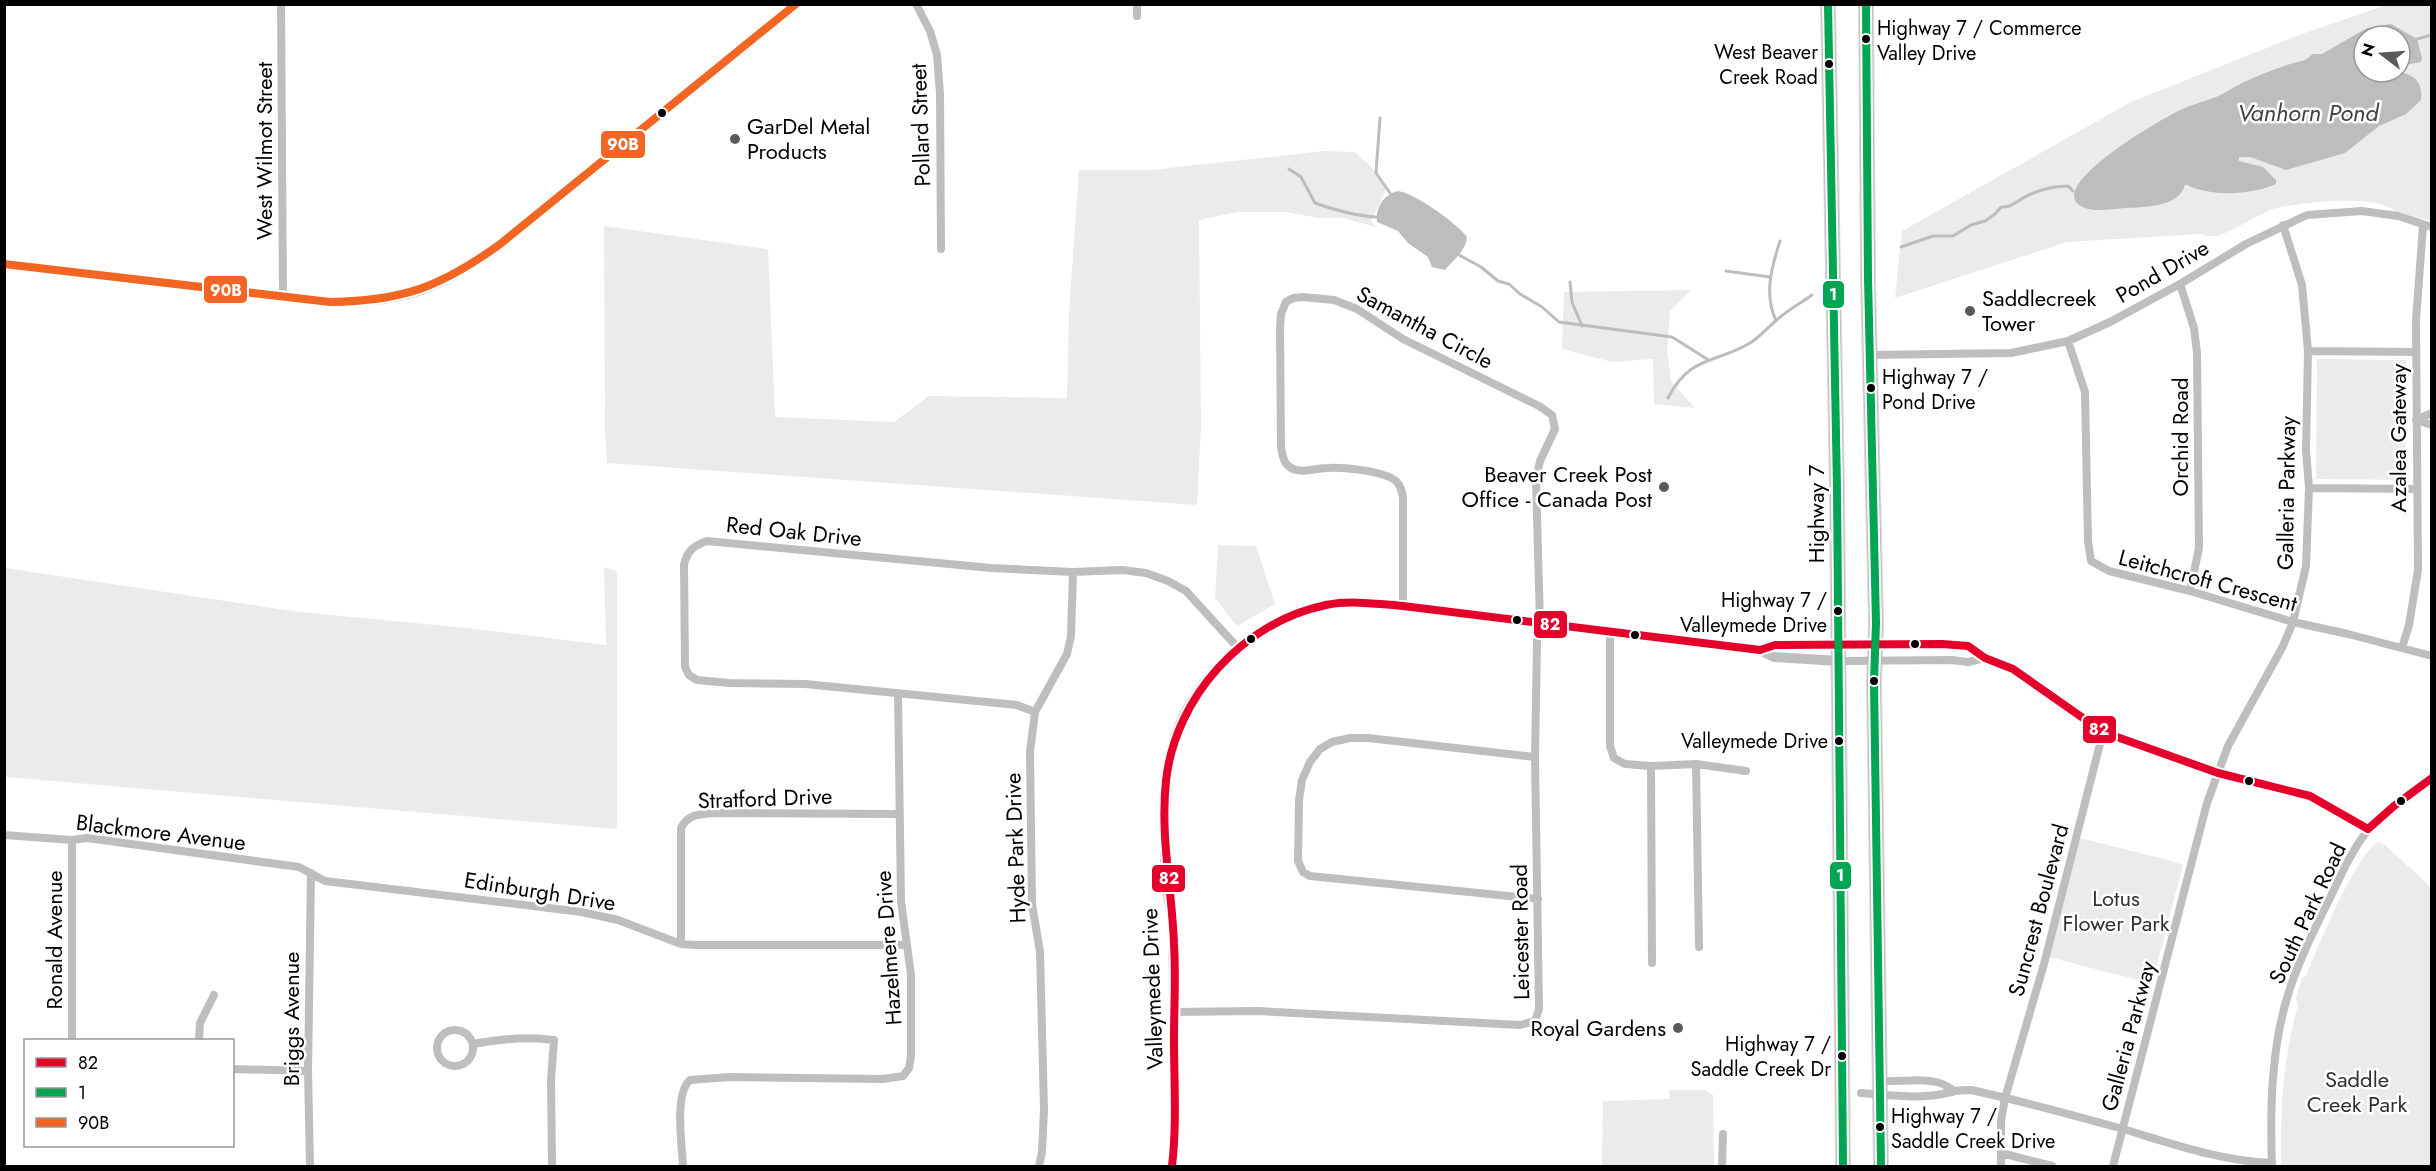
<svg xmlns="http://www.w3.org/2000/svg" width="2436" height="1171" font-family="Jost,sans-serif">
  <rect width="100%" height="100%" fill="#fff"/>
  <path fill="#ebebeb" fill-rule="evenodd" d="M2386,5H2431V221L2396,212C2378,193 2298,202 2274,209C2258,214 2229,234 2215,236C2211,237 2205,235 2201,234L2067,242L1895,298L1902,231L2131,102L2299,35ZM2364,36H2400V72H2364Z
    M1324,151L1355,152L1377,173L1387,188L1371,221L1376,227L1343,218H1319L1286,212H1237L1199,220L1201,427L1197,505L607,463L605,431L604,226L768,249L775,417L894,422L929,396L1067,398L1069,313L1079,170H1150Z
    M1691,290L1670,311L1667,351L1671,381L1695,408L1654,404L1653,359L1612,362L1562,349L1564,292Z
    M2317,359L2406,360L2405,480L2316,479Z
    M1218,545L1256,546L1275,604L1237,626L1215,598Z
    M604,567L617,571V829L5,777V568L300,612L467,628L606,645Z
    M2080,838L2183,864L2152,984L2049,957Z
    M2378,842L2386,846L2431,887V1166H2281C2280,1111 2283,1058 2298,1005L2296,998L2302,978L2307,974C2317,948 2356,854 2378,842Z
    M1669,1090H1706L1713,1095L1714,1166H1602L1603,1101L1669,1099Z"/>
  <path fill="#bdbdbd" d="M2391,24L2417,39L2422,58L2421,62L2400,66V36H2364V72C2388,72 2425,65 2421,100L2406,114L2379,126L2345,153L2286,170L2250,157H2239V161L2263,167L2276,180V184C2251,195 2212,197 2187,185H2185C2179,207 2145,207 2126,208C2113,209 2097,212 2085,208C2037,190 2162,119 2178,111C2190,105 2203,102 2216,97C2226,93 2235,86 2244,82C2264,73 2284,65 2305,60L2313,54H2322L2367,28Z
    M1398,191C1414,193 1457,223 1467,237C1466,251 1453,260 1445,270L1432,267L1428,257L1408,243L1398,231L1377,222C1375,208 1384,194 1398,191Z"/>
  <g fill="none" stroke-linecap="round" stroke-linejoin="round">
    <path stroke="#bdbdbd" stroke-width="3" d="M2417,39L2432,35
      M1380,118L1376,173L1390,193
      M1289,169L1301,177L1315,203C1335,210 1355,216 1376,217
      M1901,247L1933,236H1953L1971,225L1985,221L1995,214L2001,207C2012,208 2020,198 2031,194C2043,189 2055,186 2068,186L2073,191
      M1459,255L1481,267L1498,281L1509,284L1520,294L1542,307L1559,322L1672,337L1707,359
      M1726,271L1770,277
      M1570,282L1572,302L1582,326
      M1776,321C1764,294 1771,269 1780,241
      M1668,398C1690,355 1715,364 1750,343C1761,336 1768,327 1778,319C1788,310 1801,303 1812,295"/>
    <g stroke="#dbdbdb" stroke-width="16">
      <path id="primary" d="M1828,4L1837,488L1843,1166
        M1866,4L1868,278L1876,623L1874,682L1881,1166"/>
    </g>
    <path stroke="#bebebe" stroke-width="8" d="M281,4L283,298
      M916,4L930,31L937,55L940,94L941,249
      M1137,4V16
      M2180,284L2194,328L2197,353L2199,548L2190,591
      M2068,341L2085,392L2088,541L2091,561L2109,571L2190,591L2293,622L2348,634L2432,656
      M2308,351L2416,352
      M1869,355L2011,353L2068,341L2110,322L2180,284L2246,244L2307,215L2362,211L2398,216L2432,227
      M2416,420L2432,413
      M2416,420L2432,425
      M2309,488L2417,489
      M1610,631V746L1614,758L1625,764L1651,766L1652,963
      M1875,644H1942L1968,646L1985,658L2013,669L2103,732L2218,773L2310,796L2368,829
      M2402,648L2409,625L2418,570L2416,320L2423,226
      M1839,661L1952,660L1968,662L1985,658
      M1035,712L1017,705L805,684L729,683L697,680L689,675L685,667L684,565C687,551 693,546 707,541L991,568L1073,572L1122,570L1146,573L1168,581L1186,591L1238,648
      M1535,757L1368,738H1350L1332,742L1320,749L1310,762L1302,780L1299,800L1298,861L1303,872L1310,876L1538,899
      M1696,764L1699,947
      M1651,766L1696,764L1746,771
      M4,835L72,840L87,838L299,867L325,881L582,912L618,920L681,944L695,945H907
      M681,944V828C688,814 700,814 714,813L899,814
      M1174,1012L1256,1011L1520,1025L1535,1021L1539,1009L1535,757L1537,642L1540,623L1536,479L1540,461L1555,429L1552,415L1539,406L1403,339L1357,309L1334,300L1303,297L1293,298L1286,302L1281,314L1280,328L1281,448C1283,456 1283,463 1291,468C1302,474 1316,468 1328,468C1344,467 1384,471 1396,481C1401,486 1402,492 1403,498V606
      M437 1048a18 18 0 1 1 36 0a18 18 0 1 1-36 0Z
      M72,1040V840
      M199,1040L200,1023L214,995
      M473,1044C500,1039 527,1036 554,1040L551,1080L552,1166
      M232,1069L308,1071
      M1879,1081C1903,1083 1933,1074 1953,1090
      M1861,1093C1887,1095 1917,1099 1943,1094C1955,1091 1958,1090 1971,1090C2022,1101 2073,1115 2123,1129C2173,1144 2220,1161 2272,1163
      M2001,1153L2052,1166
      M310,1166L308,1071L311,873
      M683,1166C682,1145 674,1094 690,1080L729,1077L883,1079L903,1076L909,1068L911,1056V975L901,901L898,693
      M1039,1166L1042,1152L1044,1109L1040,952L1032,904L1030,752L1035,712L1067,654L1071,636L1073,572
      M1722,1166L1723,1134
      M2001,1166V1121L2005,1098L2044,964L2103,732
      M2113,1166L2207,803L2228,746L2283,646L2293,622L2306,566L2309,488L2306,450L2308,351L2302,285L2283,225
      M2272,1166C2270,1112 2271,1051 2287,998C2297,964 2314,930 2330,898C2341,875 2352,850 2368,830C2384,809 2410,792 2432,778"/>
    <path stroke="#bebebe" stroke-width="10" d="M4,264L330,302C405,303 439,289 499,245L797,4
      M1760,650L1775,645L1875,644
      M1172,1166C1178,1125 1175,1082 1174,1039C1174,1003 1174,967 1173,930C1172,912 1167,894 1166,876C1164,839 1164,800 1169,763C1180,686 1255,615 1331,604C1344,602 1358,603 1372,603L1760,650L1774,657L1839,661"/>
    <use href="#primary" stroke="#bebebe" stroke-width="14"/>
    <g stroke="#fff" stroke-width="12">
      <path id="bus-1" d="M2368,829L2394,806L2432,778
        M1172,1166C1177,1124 1174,1082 1174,1039C1174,1008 1176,976 1174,944C1172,889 1160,836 1166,781C1175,697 1243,622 1326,605C1351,600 1378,604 1403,606L1760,650L1775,645L1942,644L1968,646L1985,658L2013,669L2103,732L2218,773L2310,796L2368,829"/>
    </g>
    <g stroke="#fff" stroke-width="12">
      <path id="bus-2" d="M1828,4L1837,488L1843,1166
        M1866,4L1868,278L1876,623L1874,682L1881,1166"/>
    </g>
    <g stroke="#fff" stroke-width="12">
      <path id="bus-3" d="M4,264L330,302C403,301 440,287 499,245L796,4"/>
    </g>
    <use href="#bus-1" stroke="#e4002b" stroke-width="8"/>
    <use href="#bus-2" stroke="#00a651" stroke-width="8"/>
    <use href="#bus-3" stroke="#f26522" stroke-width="8"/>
  </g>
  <g fill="#000" stroke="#fff" stroke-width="2">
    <circle cx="1866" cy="39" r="5"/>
    <circle cx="1829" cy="64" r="5"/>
    <circle cx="662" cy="113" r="5"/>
    <circle cx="1871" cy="388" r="5"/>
    <circle cx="1838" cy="611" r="5"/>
    <circle cx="1517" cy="620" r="5"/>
    <circle cx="1635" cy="635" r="5"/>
    <circle cx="1251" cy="639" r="5"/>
    <circle cx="1915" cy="644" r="5"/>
    <circle cx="1874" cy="681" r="5"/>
    <circle cx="1839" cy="741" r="5"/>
    <circle cx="2249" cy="781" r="5"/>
    <circle cx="2401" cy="801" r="5"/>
    <circle cx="1842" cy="1056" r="5"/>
    <circle cx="1880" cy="1127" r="5"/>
  </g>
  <g fill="#595959" stroke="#fff" stroke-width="2">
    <circle cx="735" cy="139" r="6"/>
    <circle cx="1970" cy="311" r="6"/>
    <circle cx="1664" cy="487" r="6"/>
    <circle cx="1678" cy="1028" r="6"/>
  </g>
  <g text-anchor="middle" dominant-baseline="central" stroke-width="5" stroke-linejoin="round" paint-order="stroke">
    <g font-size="20" fill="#000" stroke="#fff" text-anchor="end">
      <text x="1877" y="28" text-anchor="start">Highway 7 / Commerce<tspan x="1877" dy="25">Valley Drive</tspan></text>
      <text x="1818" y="52">West Beaver<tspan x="1818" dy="25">Creek Road</tspan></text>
      <text x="1882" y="377" text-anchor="start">Highway 7 /<tspan x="1882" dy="25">Pond Drive</tspan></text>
      <text x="1827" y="600">Highway 7 /<tspan x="1827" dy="25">Valleymede Drive</tspan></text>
      <text x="1828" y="741">Valleymede Drive</text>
      <text x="1831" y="1044">Highway 7 /<tspan x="1831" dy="25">Saddle Creek Dr</tspan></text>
      <text x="1891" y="1116" text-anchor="start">Highway 7 /<tspan x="1891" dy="25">Saddle Creek Drive</tspan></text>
    </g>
    <g font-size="22" fill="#000" stroke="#fff">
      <text transform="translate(920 125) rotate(-92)">Pollard Street</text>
      <text transform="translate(264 151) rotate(-90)">West Wilmot Street</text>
      <text transform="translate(2162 271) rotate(-30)">Pond Drive</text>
      <text transform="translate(1425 327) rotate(28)">Samantha Circle</text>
      <text transform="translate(2180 437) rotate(-90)">Orchid Road</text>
      <text transform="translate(2398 438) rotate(-90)">Azalea Gateway</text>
      <text transform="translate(2286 493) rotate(-89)">Galleria Parkway</text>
      <text transform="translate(1816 514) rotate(-90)">Highway 7</text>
      <text transform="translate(794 531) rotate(6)">Red Oak Drive</text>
      <text transform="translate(2208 580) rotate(15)">Leitchcroft Crescent</text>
      <text transform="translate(765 798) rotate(-2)">Stratford Drive</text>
      <text transform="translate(161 832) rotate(7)">Blackmore Avenue</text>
      <text transform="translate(1015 848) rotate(-92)">Hyde Park Drive</text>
      <text transform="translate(540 891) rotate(9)">Edinburgh Drive</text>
      <text transform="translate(2038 910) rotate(-75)">Suncrest Boulevard</text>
      <text transform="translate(2307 913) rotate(-65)">South Park Road</text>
      <text transform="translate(1520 932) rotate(-91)">Leicester Road</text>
      <text transform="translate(54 940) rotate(-90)">Ronald Avenue</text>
      <text transform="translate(888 948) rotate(-94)">Hazelmere Drive</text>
      <text transform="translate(1152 989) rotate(-92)">Valleymede Drive</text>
      <text transform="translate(291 1019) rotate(-90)">Briggs Avenue</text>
      <text transform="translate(2128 1036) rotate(-75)">Galleria Parkway</text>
    </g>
    <g font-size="22" fill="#000" stroke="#fff" text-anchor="start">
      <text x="747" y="126">GarDel Metal<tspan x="747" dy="25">Products</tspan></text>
      <text x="1982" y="298">Saddlecreek<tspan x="1982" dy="25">Tower</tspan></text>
      <text x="1652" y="474" text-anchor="end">Beaver Creek Post<tspan x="1652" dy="25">Office - Canada Post</tspan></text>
      <text x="1666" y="1028" text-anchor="end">Royal Gardens</text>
    </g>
    <g font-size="22" fill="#313131" stroke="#fff">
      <text x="2116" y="898">Lotus<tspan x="2116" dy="25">Flower Park</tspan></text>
      <text x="2357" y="1079">Saddle<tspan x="2357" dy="25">Creek Park</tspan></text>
    </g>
    <g font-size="24" font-style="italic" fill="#424242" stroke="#fff">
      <text x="2308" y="112">Vanhorn Pond</text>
    </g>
  </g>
  <g stroke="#fff" stroke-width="2">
    <rect x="600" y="130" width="46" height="29" rx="6" fill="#f26522"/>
    <rect x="203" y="275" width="45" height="29" rx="6" fill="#f26522"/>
    <rect x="1822" y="280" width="23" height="29" rx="6" fill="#00a651"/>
    <rect x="1533" y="610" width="35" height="29" rx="6" fill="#e4002b"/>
    <rect x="2082" y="715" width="35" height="29" rx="6" fill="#e4002b"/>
    <rect x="1829" y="861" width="23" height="29" rx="6" fill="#00a651"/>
    <rect x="1151" y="864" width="35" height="29" rx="6" fill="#e4002b"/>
  </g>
  <g font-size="16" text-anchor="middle" font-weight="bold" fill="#fff">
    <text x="623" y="150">90B</text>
    <text x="226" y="296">90B</text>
    <text x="1833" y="300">1</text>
    <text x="1550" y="630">82</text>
    <text x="2099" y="735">82</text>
    <text x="1840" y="881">1</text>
    <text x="1169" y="884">82</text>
  </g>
  <rect width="2436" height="1171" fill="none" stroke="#000000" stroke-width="12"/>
  <rect x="24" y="1039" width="210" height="108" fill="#ffffff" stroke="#999999" stroke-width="1.5"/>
  <rect x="36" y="1058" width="30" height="9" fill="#e4002b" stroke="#999999" stroke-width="1.5"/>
  <text x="78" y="1069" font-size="18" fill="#000000">82</text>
  <rect x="36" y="1088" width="30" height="9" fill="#00a651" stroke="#999999" stroke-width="1.5"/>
  <text x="78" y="1099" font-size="18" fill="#000000">1</text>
  <rect x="36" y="1118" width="30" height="9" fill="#f26522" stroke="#999999" stroke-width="1.5"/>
  <text x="78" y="1129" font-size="18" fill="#000000">90B</text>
  <g transform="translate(2382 54) rotate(287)"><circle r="28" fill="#ffffff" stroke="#999999" stroke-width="1.5"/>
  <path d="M0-4.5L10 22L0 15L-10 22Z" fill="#595959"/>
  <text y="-9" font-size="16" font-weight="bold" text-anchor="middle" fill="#000000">N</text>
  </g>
</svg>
